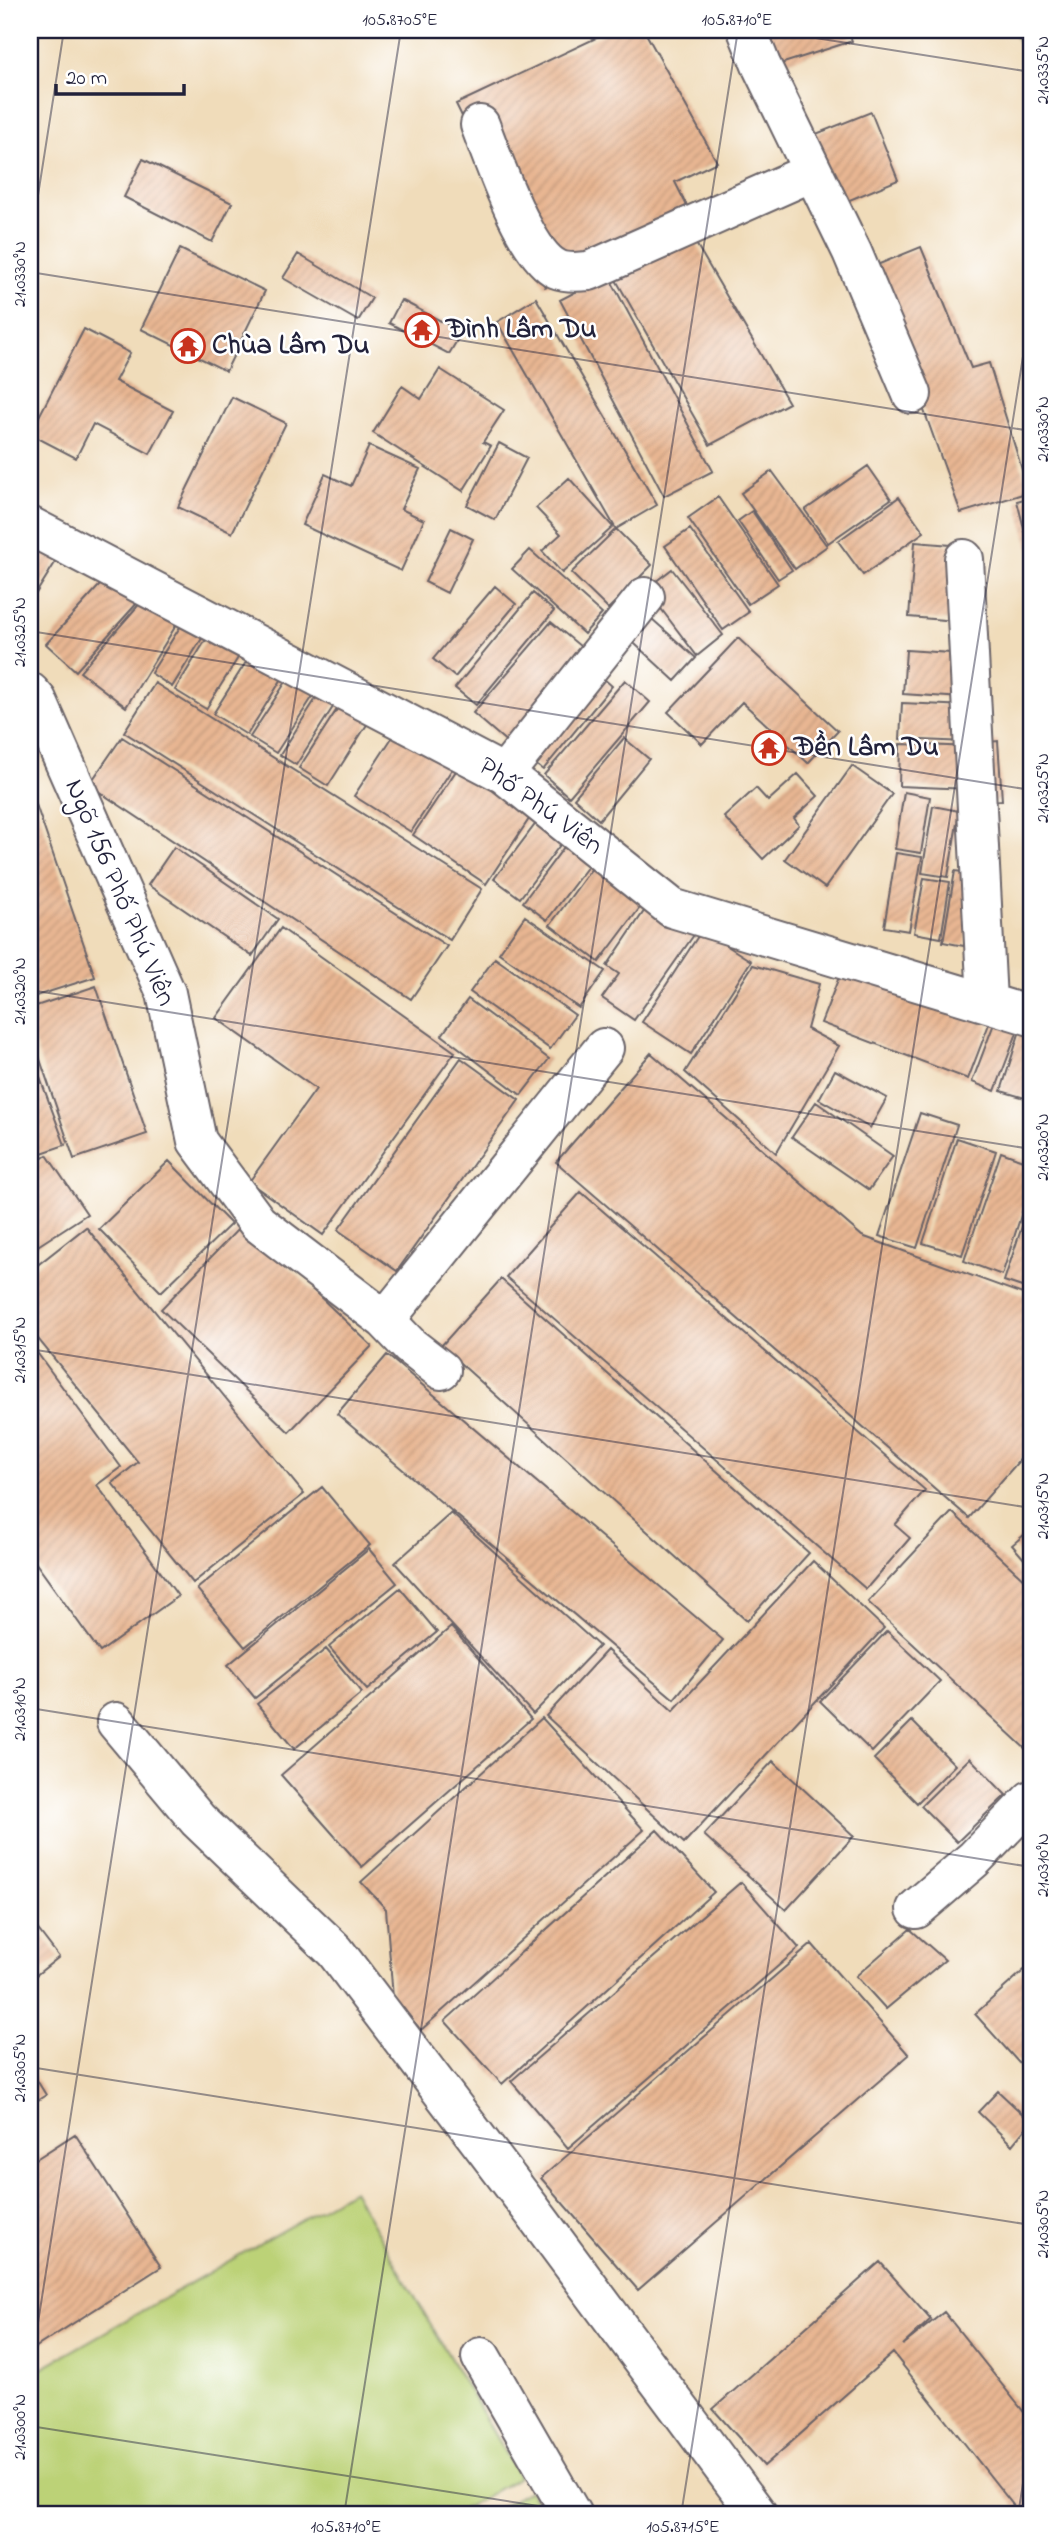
<svg xmlns="http://www.w3.org/2000/svg" width="1061" height="2545" font-family="'Indie Flower',sans-serif">
  <defs>
    <pattern id="building-hatch" width="6" height="6" patternUnits="userSpaceOnUse" patternTransform="scale(1.75)"><rect width="6" height="6" fill="#e8b692"/><path d="M-1 1l2-2M0 6l6-6M5 7l2-2" fill="none" stroke="#c79c7f"/></pattern>
  </defs>
  <rect width="100%" height="100%" fill="#fff"/>
  <filter id="ink" filterUnits="userSpaceOnUse"><feTurbulence type="fractalNoise" baseFrequency=".0143" numOctaves="2"/><feDisplacementMap in="SourceGraphic" scale="14" xChannelSelector="R" yChannelSelector="G"/><feConvolveMatrix kernelMatrix="1 2 1 2 8 2 1 2 1" color-interpolation-filters="sRGB"/></filter>
  <filter id="wash" filterUnits="userSpaceOnUse"><feTurbulence type="fractalNoise" baseFrequency=".00686" numOctaves="4" result="noise"/><feDisplacementMap in="SourceGraphic" scale="28" xChannelSelector="R" yChannelSelector="G"/><feGaussianBlur stdDeviation="1.57" result="paint"/><feColorMatrix in="noise" values="0 0 0 0 0 0 0 0 0 0 0 0 0 0 0 0 0 1.4 0 .05"/><feComposite in="paint" operator="in"/></filter>
  <g filter="url(#wash)">
    <rect width="100%" height="100%" fill="#f0dcba"/>
    <path fill="#bcd277" stroke="#6f7a59" stroke-width="2" d="M1012,30H1031V64Z
      M353,2190L519,2477L453,2515H30V2375Z
      M529,2491L543,2515H486Z"/>
    <g id="blocks">
      <path fill="url(#building-hatch)" d="M613,30H644L717,162L675,182L692,216L545,287L456,104Z
        M755,30H848L852,41L768,68Z
        M871,112L898,180L840,204L811,136Z
        M143,159L232,203L212,242L124,197Z
        M691,235L789,403L710,445L612,273Z
        M921,247L971,368L989,363L1029,492L961,513L917,391L867,269Z
        M180,249L265,291L226,371L141,329Z
        M298,254L372,298L358,321L283,278Z
        M608,275L713,471L664,496L560,300Z
        M536,298L657,505L616,529L652,565L608,609L571,573L616,529L497,322Z
        M401,300L462,332L449,354L389,323Z
        M84,329L130,353L115,381L173,411L150,454L93,424L76,458L30,434Z
        M440,369L504,410L483,442L491,446L463,491L373,433L402,386L421,399Z
        M232,397L286,423L232,533L178,507Z
        M499,443L527,458L495,520L467,505Z
        M369,446L420,469L401,509L424,520L401,571L302,525L325,474L351,486Z
        M868,466L891,499L828,543L805,510Z
        M772,471L827,546L795,569L741,493Z
        M569,478L613,527L562,573L542,551L561,534L536,508Z
        M718,497L778,584L748,604L688,518Z
        M899,497L924,532L863,575L838,541Z
        M1031,497V552H1030L1017,501Z
        M752,511L792,570L778,579L738,521Z
        M451,528L473,539L447,593L425,582Z
        M690,529L749,612L723,630L665,546Z
        M30,541L58,558L30,603Z
        M915,542L963,546L956,621L909,617Z
        M530,550L602,614L584,634L512,569Z
        M672,569L723,635L697,656L646,589Z
        M110,574L139,601L76,671L46,644Z
        M495,586L516,604L455,677L433,659Z
        M149,593L183,614L126,707L80,672Z
        M533,593L554,611L476,705L455,688Z
        M643,611L696,658L675,681L623,633Z
        M189,613L209,627L172,687L151,673Z
        M551,622L586,651L508,743L473,713Z
        M215,625L246,645L206,709L175,690Z
        M738,638L838,731L808,763L742,702L702,744L668,712Z
        M255,648L288,669L247,735L213,714Z
        M906,650L965,654L962,698L903,694Z
        M594,670L612,686L543,770L523,755Z
        M293,671L319,687L276,753L250,737Z
        M625,680L650,702L569,797L544,775Z
        M155,683L482,889L450,940L124,732Z
        M324,686L340,696L296,765L280,755Z
        M345,697L373,715L328,786L299,768Z
        M902,703L967,706L966,742L900,739Z
        M399,727L456,763L411,832L354,796Z
        M122,737L447,946L411,999L89,785Z
        M624,738L649,759L599,820L574,798Z
        M998,741L1002,800L984,802L980,743Z
        M900,744L971,747L969,789L899,786Z
        M460,765L533,813L486,884L413,835Z
        M852,766L892,794L825,888L785,859Z
        M798,774L818,796L794,818L799,825L763,859L724,817L756,788L768,801Z
        M30,787L95,977L30,998Z
        M904,792L930,797L921,853L895,849Z
        M933,806L959,811L948,877L922,873Z
        M540,818L566,837L520,898L494,879Z
        M570,839L595,857L547,920L523,902Z
        M174,847L278,919L252,956L148,885Z
        M896,853L922,857L909,931L884,927Z
        M598,860L648,897L599,962L550,925Z
        M955,871L976,874L964,946L943,942Z
        M924,878L950,882L941,938L914,933Z
        M651,901L696,932L634,1020L602,998L619,974L607,966Z
        M525,916L605,971L579,1008L499,953Z
        M281,928L455,1052L323,1235L249,1182L316,1089L216,1018Z
        M702,930L751,961L691,1054L642,1022Z
        M495,958L575,1015L550,1049L470,992Z
        M753,965L819,984L807,1029L839,1046L776,1153L685,1072Z
        M843,967L989,1024L968,1079L821,1023Z
        M96,986L147,1134L74,1159L30,1030V1008Z
        M468,999L549,1059L521,1095L442,1035Z
        M998,1013L1021,1022L995,1091L972,1082Z
        M1024,1018L1031,1020V1078L1025,1098L1001,1091Z
        M30,1051L65,1145L30,1157Z
        M651,1053L862,1236L1031,1297V1447L969,1518L556,1162Z
        M461,1058L519,1100L397,1271L338,1230Z
        M835,1070L887,1098L870,1128L819,1099Z
        M816,1102L893,1156L869,1190L792,1137Z
        M920,1113L957,1125L917,1248L879,1236Z
        M957,1138L996,1151L962,1255L923,1243Z
        M1001,1152L1031,1163V1184L1002,1275L964,1261Z
        M47,1155L87,1214L30,1251V1167Z
        M169,1161L231,1224L161,1292L99,1229Z
        M581,1192L925,1490L895,1525L910,1538L866,1589L506,1277Z
        M1031,1199V1290L1004,1281Z
        M243,1224L372,1346L289,1432L161,1309Z
        M86,1227L304,1494L193,1583L112,1483L138,1462L30,1329V1271Z
        M501,1279L809,1553L747,1621L441,1346Z
        M30,1343L121,1467L97,1485L178,1596L100,1652L30,1555Z
        M387,1355L723,1640L674,1699L337,1414Z
        M322,1487L370,1545L245,1647L197,1589Z
        M952,1512L1031,1586V1754L868,1602Z
        M451,1513L599,1646L533,1714L395,1563Z
        M1031,1529V1567L1012,1545Z
        M369,1549L397,1583L255,1698L228,1665Z
        M813,1561L884,1628L684,1843L546,1716L607,1650L673,1711Z
        M400,1588L437,1632L367,1690L329,1647Z
        M451,1627L531,1719L362,1867L281,1775Z
        M887,1631L940,1681L872,1752L820,1701Z
        M326,1649L362,1693L294,1749L257,1704Z
        M542,1718L644,1830L421,2030L393,1998L386,1909L361,1882Z
        M912,1721L955,1765L917,1803L874,1759Z
        M970,1758L1006,1795L957,1842L921,1806Z
        M773,1761L854,1836L786,1910L704,1835Z
        M657,1830L714,1892L502,2084L445,2021Z
        M741,1882L799,1948L568,2148L511,2081Z
        M30,1919L59,1957L30,1980Z
        M910,1929L945,1960L886,2009L856,1976Z
        M812,1944L909,2055L638,2290L541,2178Z
        M1031,1964V2053L1019,2063L975,2014Z
        M30,2069L46,2095L30,2105Z
        M998,2091L1031,2122L1012,2145L978,2112Z
        M75,2134L161,2267L30,2351V2163Z
        M880,2262L931,2319L903,2345L944,2312L1031,2421V2515H1021L893,2353L764,2466L713,2409Z"/>
    </g>
  </g>
  <g filter="url(#ink)">
    <use href="#blocks" fill-opacity="0" stroke="#6a6367" stroke-width="2"/>
    <g fill="none" stroke-linecap="round" stroke-linejoin="round">
      <g stroke="#6a6367" stroke-width="42">
        <path id="minor" d="M747,30L761,65L852,252L912,394
          M480,125C493,159 525,254 557,269C566,273 579,272 589,271L812,172
          M30,526L504,774L672,908L1031,1016
          M964,559L987,1001
          M30,692L37,700L166,993L197,1141L258,1223L385,1320L410,1346L441,1370
          M504,774L645,597
          M385,1320L604,1048
          M116,1722L198,1820L335,1951L531,2209L758,2515
          M916,1909L974,1859L1031,1800
          M481,2357L572,2515"/>
      </g>
      <use href="#minor" stroke="#fff" stroke-width="38"/>
    </g>
  </g>
  <path fill="none" stroke="#22223b" stroke-width="2" stroke-opacity="0.45" d="M765,30L1031,72M30,246L64,30M30,272L1031,431M30,631L1031,790M30,990L1031,1149M30,1349L1031,1508M30,1708L1031,1867M30,2067L1031,2225M30,2373L401,30M30,2426L595,2515M344,2515L738,30M681,2515L1031,306M1018,2515L1031,2433"/>
  <defs>
    <g id="temple-ring" transform="scale(1.75)"><circle r="9.5" fill="#fff" stroke="#c8321e" stroke-width="1.5"/><path d="M0-6L5-2H3V0L6.5 2.5H4V6H1.5V3h-3V6H-4V2.5H-6.5L-3 0V-2H-5Z" fill="#c8321e"/></g>
  </defs>
  <g fill-rule="evenodd">
    <use href="#temple-ring" x="422" y="330"/>
    <use href="#temple-ring" x="188" y="346"/>
    <use href="#temple-ring" x="769" y="748"/>
  </g>
  <g text-anchor="middle" dominant-baseline="central" stroke-width="5" stroke-linejoin="round" paint-order="stroke">
    <g font-size="28" font-weight="bold" fill="#22223b" stroke="#fff" text-anchor="start">
      <text x="446" y="330">Đình Lâm Du</text>
      <text x="212" y="346">Chùa Lâm Du</text>
      <text x="794" y="748">Đền Lâm Du</text>
    </g>
    <g font-size="28" fill="#22223b" stroke="#fff">
      <text transform="translate(540 807) rotate(36)">Phố Phú Viên</text>
      <text transform="translate(119 893) rotate(67)">Ngõ 156 Phố Phú Viên</text>
    </g>
  </g>
  <rect width="1061" height="2545" fill="none" stroke="#fff" stroke-width="77"/>
  <path d="M56 84v10h128v-10" fill="none" stroke="#22223b" stroke-width="3.5"/>
  <text x="66" y="84" font-size="21" fill="#22223b" stroke="#ffffff" stroke-width="5" paint-order="stroke">20 m</text>
  <rect x="38" y="38" width="985" height="2468" fill="none" stroke="#22223b" stroke-width="2.5"/>
  <g font-size="18" text-anchor="middle" fill="#22223b">
    <text x="400" y="25">105.8705°E</text>
    <text x="737" y="25">105.8710°E</text>
    <text transform="translate(1042 70) rotate(-90)" y="6">21.0335°N</text>
    <text transform="translate(19 274) rotate(-90)" y="6">21.0330°N</text>
    <text transform="translate(1042 429) rotate(-90)" y="6">21.0330°N</text>
    <text transform="translate(19 632) rotate(-90)" y="6">21.0325°N</text>
    <text transform="translate(1042 788) rotate(-90)" y="6">21.0325°N</text>
    <text transform="translate(19 991) rotate(-90)" y="6">21.0320°N</text>
    <text transform="translate(1042 1147) rotate(-90)" y="6">21.0320°N</text>
    <text transform="translate(19 1350) rotate(-90)" y="6">21.0315°N</text>
    <text transform="translate(1042 1506) rotate(-90)" y="6">21.0315°N</text>
    <text transform="translate(19 1709) rotate(-90)" y="6">21.0310°N</text>
    <text transform="translate(1042 1865) rotate(-90)" y="6">21.0310°N</text>
    <text transform="translate(19 2068) rotate(-90)" y="6">21.0305°N</text>
    <text transform="translate(1042 2224) rotate(-90)" y="6">21.0305°N</text>
    <text transform="translate(19 2427) rotate(-90)" y="6">21.0300°N</text>
    <text x="346" y="2532">105.8710°E</text>
    <text x="683" y="2532">105.8715°E</text>
  </g>
</svg>
